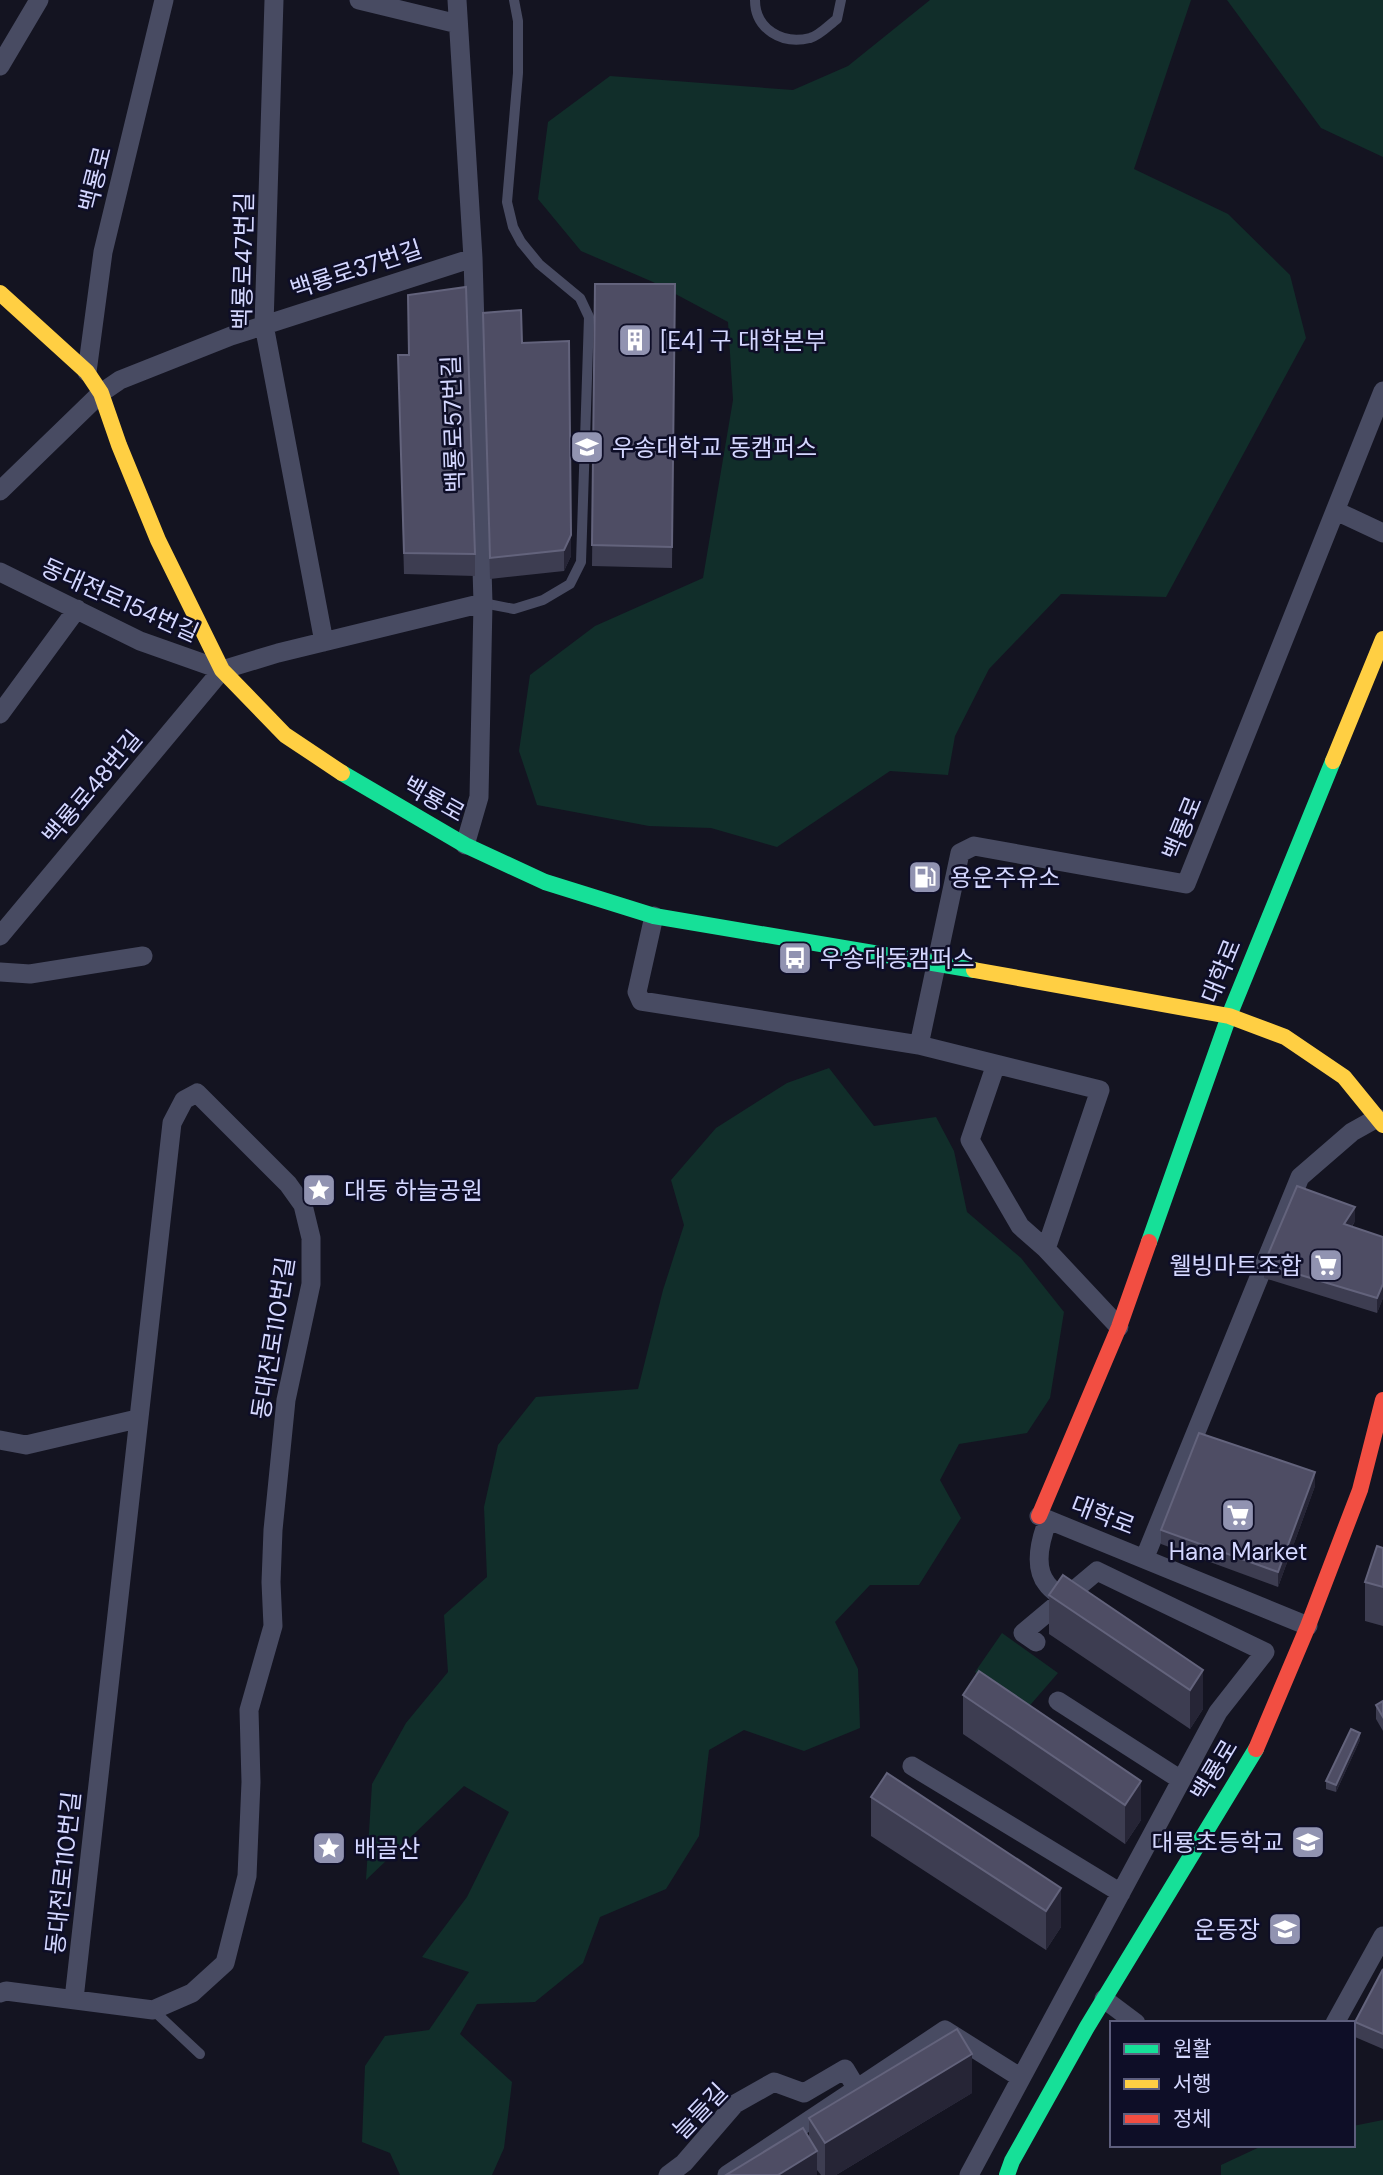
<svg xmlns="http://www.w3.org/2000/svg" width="1383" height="2175" font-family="'DM Sans','Noto Sans KR',sans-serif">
  <rect width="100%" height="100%" fill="#141421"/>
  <path fill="#112e2a" d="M930,0H1191L1134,169L1228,214L1290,275L1306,338L1166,597L1061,594L989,669L955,736L948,775L890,771L777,847L711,828L649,826L537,805L519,751L530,675L595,626L703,578L733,400L728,322L653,282L581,251L538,199L548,122L610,76L793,90L848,66Z
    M1227,0H1383V157L1321,128Z
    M829,1068L874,1126L936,1117L954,1151L967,1212L1021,1258L1064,1312L1050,1398L1027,1433L959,1444L940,1480L961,1518L919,1585H870L835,1622L858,1669L860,1728L804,1751L744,1730L709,1750L699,1836L666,1889L600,1917L583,1963L535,2002L477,2004L460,2034L512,2082L504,2148L492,2175H400L390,2153L362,2142L365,2066L385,2036L429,2030L469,1972L422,1957L467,1897L509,1812L464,1786L366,1880L372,1784L406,1723L448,1672L444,1615L487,1577L484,1507L498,1445L536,1397L638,1389L663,1290L684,1225L671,1180L716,1128L787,1083Z
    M1002,1633L1058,1673L1025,1711L975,1672Z
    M1383,2120V2175H1221V2165L1264,2145H1353V2126Z"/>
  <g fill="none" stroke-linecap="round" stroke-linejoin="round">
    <path stroke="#484b62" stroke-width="10" d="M755,0C755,29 782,45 810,38C819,36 829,25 837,19L841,0
      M483,603L514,609L543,600L570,584L581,562L589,317L580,298L539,264L521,242L513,227L507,202L518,73V21L514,0
      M153,2010L200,2054"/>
    <path stroke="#484b62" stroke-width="19" d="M274,0L264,325L324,642
      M359,0L458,24
      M457,0L473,258L483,603L479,797L465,845
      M0,66L39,0
      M87,372L103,252L164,0
      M0,491L101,393L120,380L231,336L473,258
      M1336,511L1383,533
      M0,572L140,641L222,670
      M222,670L278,653L483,603
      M0,714L77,609
      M654,916L637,992L641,1001L919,1045L1100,1090L1046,1249
      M0,936L222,670
      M0,972L30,974L143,956
      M919,1045L960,853L974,846L1186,884L1383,391
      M996,1064L970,1140L1020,1226L1046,1249L1119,1327
      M0,1440L26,1445L137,1419
      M1039,1516L1308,1626
      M1048,1520C1041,1538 1033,1567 1047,1584C1051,1590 1058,1594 1064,1599
      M1145,1557L1300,1177L1352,1132L1377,1118
      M1058,1701L1181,1780
      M912,1766L1121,1893
      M0,1993L6,1991L153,2010L192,1993L225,1963L247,1876L251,1782L249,1710L273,1626L271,1582L273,1530L286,1400L311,1284V1238L303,1205L288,1184L197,1093L184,1100L172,1123L74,1999
      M1104,1999L1136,2023
      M1335,2023L1383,1936
      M668,2175L684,2163L735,2104L774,2082L804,2093L845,2069L857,2089
      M727,2175L945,2030L1021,2078
      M969,2175L1218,1712L1265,1652L1097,1571L1023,1633L1036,1642"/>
    <path stroke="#16e098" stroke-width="16" d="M342,773L465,845L545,882L654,916L974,970
      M1149,1242L1229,1016L1333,761
      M1007,2175L1012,2161L1087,2027L1256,1749"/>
    <path stroke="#ffcf43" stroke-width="16" d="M0,293L87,372L101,393L119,445L158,540L222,670L285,735L342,773
      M1333,761L1383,639
      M974,970L1229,1016L1285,1037L1344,1077L1383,1125"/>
    <path stroke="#f24e42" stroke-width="16" d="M1039,1516L1119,1327L1149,1242
      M1256,1749L1308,1626L1360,1490L1383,1400"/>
  </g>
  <path fill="#3d3d51" d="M595,284H675L672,568L592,566Z
    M483,313L522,343L571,556L564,571L490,579Z
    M398,355H409L475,554V576L404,574Z
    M1355,1221L1352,1227L1383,1237V1298L1377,1313L1264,1278V1264Z
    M1315,1486L1278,1587L1161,1544V1530Z
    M1383,1548V1626L1365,1621V1582Z
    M1049,1595L1203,1670V1709L1190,1729L1049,1634Z
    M979,1671L1141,1820L1125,1844L963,1734V1695Z
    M1383,1701V1731L1376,1719V1705Z
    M1360,1740L1336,1792L1326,1789V1781Z
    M871,1797L1061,1888V1927L1046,1950L871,1836Z
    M1383,1969V2049L1355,2037V2022Z
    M972,2093L836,2175H821L817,2170V2175L809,2138V2118Z"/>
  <path fill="#262536" d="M571,535V556L564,571V550Z
    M1355,1207V1221L1344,1238V1224Z
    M1383,1284V1298L1377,1313V1298Z
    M1315,1472V1486L1278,1587V1572Z
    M1203,1670V1709L1190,1729V1690Z
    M1360,1733V1740L1336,1792V1785Z
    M1141,1781V1820L1125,1844V1805Z
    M1061,1888V1927L1046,1950V1911Z
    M972,2054V2093L836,2175H825V2143Z
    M817,2151V2175H778Z"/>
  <path fill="#4e4d64" stroke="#63637c" stroke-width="2" d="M595,284H675L672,547L592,545Z
    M466,287L475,554L404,553L398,355H409L408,295Z
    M521,310L522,343L569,341L571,535L564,550L490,558L483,313Z
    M1297,1186L1355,1207L1344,1224L1383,1237V1284L1377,1298L1264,1264Z
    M1199,1433L1315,1472L1278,1572L1161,1530Z
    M1377,1546L1383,1548V1587L1365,1582Z
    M1063,1575L1203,1670L1190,1690L1049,1595Z
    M979,1671L1141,1781L1125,1805L963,1695Z
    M1383,1701V1717L1376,1705Z
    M1351,1729L1360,1733L1336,1785L1326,1781Z
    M887,1773L1061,1888L1046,1911L871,1797Z
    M1383,1969V2034L1355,2022Z
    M957,2029L972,2054L825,2143L809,2118Z
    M803,2128L817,2151L778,2175H726Z"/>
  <defs>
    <g id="building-square" transform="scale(1.75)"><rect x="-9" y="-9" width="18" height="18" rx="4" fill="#9193b1" stroke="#0e0e27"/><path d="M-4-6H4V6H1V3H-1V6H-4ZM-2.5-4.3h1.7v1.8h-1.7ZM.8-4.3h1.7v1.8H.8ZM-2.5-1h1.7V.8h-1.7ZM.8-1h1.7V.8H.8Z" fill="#fff"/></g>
    <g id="university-square" transform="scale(1.75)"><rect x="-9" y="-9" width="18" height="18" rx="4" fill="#9193b1" stroke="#0e0e27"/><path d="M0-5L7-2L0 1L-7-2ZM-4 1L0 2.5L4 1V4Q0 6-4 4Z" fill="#fff"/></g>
    <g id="fuel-square" transform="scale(1.75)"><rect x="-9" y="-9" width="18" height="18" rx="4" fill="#9193b1" stroke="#0e0e27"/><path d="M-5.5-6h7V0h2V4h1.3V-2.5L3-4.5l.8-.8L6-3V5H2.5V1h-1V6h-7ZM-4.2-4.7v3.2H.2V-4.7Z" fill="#fff"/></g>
    <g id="bus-square" transform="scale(1.75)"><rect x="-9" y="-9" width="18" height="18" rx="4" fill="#9193b1" stroke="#0e0e27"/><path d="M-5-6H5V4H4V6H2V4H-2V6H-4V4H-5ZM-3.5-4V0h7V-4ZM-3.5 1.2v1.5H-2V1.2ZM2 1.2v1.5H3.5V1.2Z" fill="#fff"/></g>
    <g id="sight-square" transform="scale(1.75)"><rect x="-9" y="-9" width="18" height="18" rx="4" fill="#9193b1" stroke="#0e0e27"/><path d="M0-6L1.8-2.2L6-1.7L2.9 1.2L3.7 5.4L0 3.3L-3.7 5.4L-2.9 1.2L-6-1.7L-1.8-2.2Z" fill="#fff"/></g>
    <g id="supermarket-square" transform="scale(1.75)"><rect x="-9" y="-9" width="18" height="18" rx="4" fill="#9193b1" stroke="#0e0e27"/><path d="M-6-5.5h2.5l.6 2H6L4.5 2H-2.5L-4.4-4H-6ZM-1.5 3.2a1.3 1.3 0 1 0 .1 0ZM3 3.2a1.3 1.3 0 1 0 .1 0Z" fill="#fff"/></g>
    <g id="school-square" transform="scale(1.75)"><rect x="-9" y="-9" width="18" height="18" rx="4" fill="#9193b1" stroke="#0e0e27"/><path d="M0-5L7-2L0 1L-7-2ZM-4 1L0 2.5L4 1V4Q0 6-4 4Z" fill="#fff"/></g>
  </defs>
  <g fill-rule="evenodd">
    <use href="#building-square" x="635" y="340"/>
    <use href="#university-square" x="587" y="447"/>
    <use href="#fuel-square" x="925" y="877"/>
    <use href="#bus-square" x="795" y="958"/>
    <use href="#sight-square" x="319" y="1190"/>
    <use href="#supermarket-square" x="1326" y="1265"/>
    <use href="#supermarket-square" x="1238" y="1515"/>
    <use href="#school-square" x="1308" y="1842"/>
    <use href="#sight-square" x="329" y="1848"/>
    <use href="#school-square" x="1285" y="1929"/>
  </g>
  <g text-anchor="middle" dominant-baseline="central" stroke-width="5" stroke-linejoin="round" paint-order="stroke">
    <g font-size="24" fill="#d4d7ff" stroke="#0e0e27">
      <text transform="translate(95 179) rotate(-76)">백룡로</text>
      <text transform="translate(243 261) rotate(-89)">백룡로47번길</text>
      <text transform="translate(356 269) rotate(-18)">백룡로37번길</text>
      <text transform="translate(453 424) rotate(-92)">백룡로57번길</text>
      <text transform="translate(120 600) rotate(24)">동대전로154번길</text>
      <text transform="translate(92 787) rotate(-50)">백룡로48번길</text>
      <text transform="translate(434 799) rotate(29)">백룡로</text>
      <text transform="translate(1182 828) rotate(-68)">백룡로</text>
      <text transform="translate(1221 971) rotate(-68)">대학로</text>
      <text transform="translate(273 1338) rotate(-81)">동대전로110번길</text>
      <text transform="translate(1103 1515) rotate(21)">대학로</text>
      <text transform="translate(1214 1770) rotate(-59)">백룡로</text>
      <text transform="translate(63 1873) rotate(-84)">동대전로110번길</text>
      <text transform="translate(700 2111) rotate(-46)">늘들길</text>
    </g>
    <g font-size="24" fill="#d4d7ff" stroke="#0e0e27" text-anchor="start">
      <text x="660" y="340">[E4] 구 대학본부</text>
      <text x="612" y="447">우송대학교 동캠퍼스</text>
      <text x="950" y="877">용운주유소</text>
      <text x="820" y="958">우송대동캠퍼스</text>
      <text x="344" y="1190">대동 하늘공원</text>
      <text x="1302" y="1265" text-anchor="end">웰빙마트조합</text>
      <text x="1238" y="1551" text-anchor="middle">Hana Market</text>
      <text x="1284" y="1842" text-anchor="end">대룡초등학교</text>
      <text x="354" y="1848">배골산</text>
      <text x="1260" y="1929" text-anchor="end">운동장</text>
    </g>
  </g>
  <rect x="1110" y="2021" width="245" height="126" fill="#0e0e27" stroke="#5d5e7d" stroke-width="2"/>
  <rect x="1124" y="2044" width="35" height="10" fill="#16e098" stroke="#5d5e7d" stroke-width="2"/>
  <text x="1173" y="2056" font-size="21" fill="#d4d7ff">원활</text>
  <rect x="1124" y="2079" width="35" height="10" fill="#ffcf43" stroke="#5d5e7d" stroke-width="2"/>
  <text x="1173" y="2091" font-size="21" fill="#d4d7ff">서행</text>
  <rect x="1124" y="2114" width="35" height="10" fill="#f24e42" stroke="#5d5e7d" stroke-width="2"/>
  <text x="1173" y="2126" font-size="21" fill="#d4d7ff">정체</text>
</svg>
